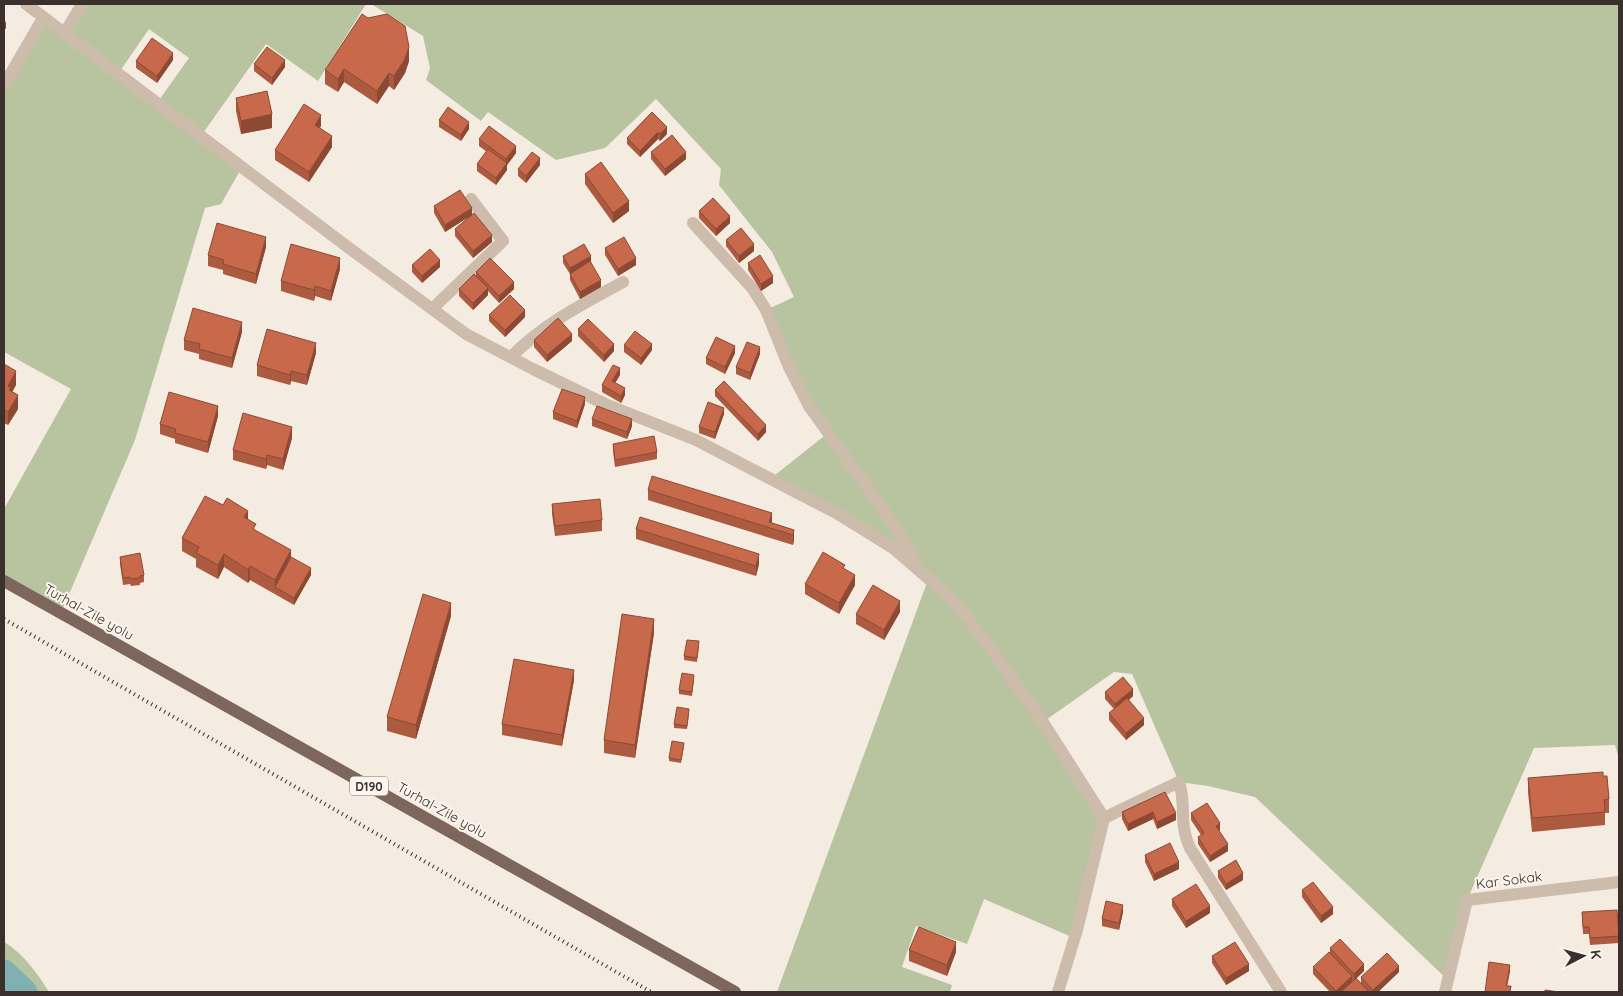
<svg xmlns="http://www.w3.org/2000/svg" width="1623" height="996" font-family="Quicksand,sans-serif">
  <rect width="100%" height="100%" fill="#f4ebe1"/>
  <path fill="#b8c4a0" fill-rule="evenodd" d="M82,4H366L318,81L266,44L201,136L242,167L221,204L205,208L135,440L61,613L4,581V509L71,389L4,352V85L43,18L63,34ZM149,29L189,58L157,103L118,74Z
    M371,4H1619V759L1615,745L1534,748L1467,900L1448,980L1255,797L1208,786L1179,782L1132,674L1114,672L1043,722L1104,818L1074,938L984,899L967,944L916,926L902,967L952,985L950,992H777L929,577L770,479L828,433L766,310L794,297L772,252L719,185L721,169L656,99L605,148L556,160L488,112L481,121L426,80L430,68L423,36Z
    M4,942C24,954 37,973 49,992H4Z"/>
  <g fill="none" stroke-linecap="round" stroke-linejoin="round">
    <path stroke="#7fb0b2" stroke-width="25" d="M4,972L25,992"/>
    <path stroke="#cdbbac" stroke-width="12" d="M26,4L349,248L466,334L533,369L605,404L696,440L840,515L893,548L946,594L971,622L1039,716L1104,818L1077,930L1058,992
      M64,34L82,4
      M4,85L43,18
      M693,223L753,289L766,310L789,367L809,406L896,528L915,561
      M432,309L503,241L471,199
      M511,357C543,324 583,304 623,282
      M1104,818L1179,782C1187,806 1178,822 1190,848L1281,992
      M1445,992L1467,900L1619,882"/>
    <path stroke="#7d675c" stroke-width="12" d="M4,581L735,992"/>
    <path stroke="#3b302b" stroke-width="4" stroke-dasharray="1 4" stroke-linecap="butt" d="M4,619L651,992"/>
  </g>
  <path fill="#ac5a40" d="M173,60L157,83L136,68V61Z
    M409,61L405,73L394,90L389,86L377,104L344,82L338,92L325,84V70Z
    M254,64L285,67L272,85L254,71Z
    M236,98L272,128L241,134L236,111Z
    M652,112L667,134L660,141L658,139L640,157L627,144V138Z
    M439,120L469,129L461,141L439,127Z
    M321,126L320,128L332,147L309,182L275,160V150Z
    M479,139L516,153L507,165V170L496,185L477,171V164L487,152L479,146Z
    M651,152L686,159L665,176L651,159Z
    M540,165L526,183L518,176V169Z
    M585,174L629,211L613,223L585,184Z
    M434,206L472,215L492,242L473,258L455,236V229L470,216L445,232L434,213Z
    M699,211L730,223L716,236L699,218Z
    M726,240L754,251L739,263L726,246Z
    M266,247L256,284L223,274V270L208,266V255Z
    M605,248L636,265L618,276L605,255Z
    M563,256L591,262L601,287L580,299L570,280V274L563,263Z
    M748,263L773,283L761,291L748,270Z
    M412,265L440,267L422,283L412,272Z
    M340,269L331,301L315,296L314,301L281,291V281Z
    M476,272L514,289L499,303L488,291V295L473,310L459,296V289L476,276Z
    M489,315L525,317L505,337L489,321Z
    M578,329L614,351L604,362L578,336Z
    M242,332L232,368L199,359V354L184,350V340Z
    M534,340L572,341L547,362L534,347Z
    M624,345L652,350L641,365L624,352Z
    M316,353L307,385L291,381L290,385L257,376V365Z
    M735,353L725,374L706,364V358Z
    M760,354L750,380L736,374V367Z
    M4,364L16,385L12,392L18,409L8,425L4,423Z
    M620,375L615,383L625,395L621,403L602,392V385Z
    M715,390L766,432L758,441L715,396Z
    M585,404L577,428L553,419V412Z
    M724,414L715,439L699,433V427Z
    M218,416L208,453L175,443V439L160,434V424Z
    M592,419L632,426L627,439L592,426Z
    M292,438L283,470L267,465L266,469L233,460V450Z
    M613,444L657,452V459L615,467L613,451Z
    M648,490L772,523L794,530V540L793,545L648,500Z
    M552,504L602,520V531L555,536L552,514Z
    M248,520L256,531L291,557L311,575L294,605L250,580L248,583L224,567L218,579L196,567V559L182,551V538Z
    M636,529L759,564L756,576L636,539Z
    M120,557L144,575V582L140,583V585L131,586L130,584L123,585L120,564Z
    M845,569L855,585L839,614L805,594V584Z
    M900,612L884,640L856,624V614Z
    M451,616L416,739L387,731V717Z
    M654,633L635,758L604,753V740Z
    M699,645L697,662L684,660V656Z
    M694,679L692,696L679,694V690Z
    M574,680L562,746L502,735V724Z
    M1105,692L1133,696L1129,700L1144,725L1126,740L1109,720V713L1114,709L1105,699Z
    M689,713L687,729L674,728V724Z
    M684,746L681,763L669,761V758Z
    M1603,776L1609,799V813H1605V825L1532,832L1528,792V778Z
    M1165,792L1176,820L1157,829L1153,819L1128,831L1122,819V812Z
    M1191,813L1220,830L1219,831L1228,851L1210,862L1198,844V837L1201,835L1191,820Z
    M1145,855L1179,869L1154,881L1145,862Z
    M1218,871L1243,880L1226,890L1218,878Z
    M1302,890L1333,914L1321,923L1302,897Z
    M1172,899L1210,913L1186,928L1172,906Z
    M1123,912L1119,930L1102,926V919Z
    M1582,912L1619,932V943L1590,945L1589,934H1583Z
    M1330,948L1364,971L1356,979L1369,992H1330L1313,974V967L1330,954Z
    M909,950L956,952L947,976L909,961Z
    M1212,956L1249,971L1226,985L1212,963Z
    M1399,972L1378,992H1369L1361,984V977Z"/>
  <path fill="#8c4a34" d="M6,21V28L4,31V24Z
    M409,47V61L405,73L394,90V76Z
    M173,53V60L157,83V76Z
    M285,60V67L272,85V78Z
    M344,69V82L338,92V79Z
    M389,73V86L377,104V91Z
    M272,114V128L241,134V121Z
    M321,115V126L315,135V125Z
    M469,122V129L461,141V135Z
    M667,127V134L660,141V134Z
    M658,132V139L640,157V151Z
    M332,136V147L309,182V172Z
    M516,146V153L507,165V170L496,185V178L506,165V159Z
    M686,152V159L665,176V169Z
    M540,158V165L526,183V176Z
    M629,201V211L613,223V213Z
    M472,208V215L445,232V225Z
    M730,216V223L716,236V229Z
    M492,235V242L473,258V251Z
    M266,237V247L256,284V274Z
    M754,244V251L739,263V256Z
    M591,256V262L570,275V268Z
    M340,258V269L331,301V291Z
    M636,258V265L618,276V269Z
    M440,260V267L422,283V276Z
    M773,276V283L761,291V284Z
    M601,280V287L580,299V292Z
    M514,282V289L499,303V296Z
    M315,286V296L314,301V290Z
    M488,288V295L473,310V303Z
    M525,310V317L505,337V330Z
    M242,322V332L232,368V358Z
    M572,334V341L547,362V355Z
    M316,343V353L307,385V375Z
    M614,344V351L604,362V355Z
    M652,344V350L641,365V358Z
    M735,346V353L725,374V367Z
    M760,347V354L750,380V373Z
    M620,368V375L612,388V381Z
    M16,371V385L11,394L8,386Z
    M291,371V381L290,385V375Z
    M625,388V395L621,403V396Z
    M18,395V409L8,425V412Z
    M585,397V404L577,428V421Z
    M218,406V416L208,453V442Z
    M724,408V414L715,439V432Z
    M632,419V426L627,439V432Z
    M766,425V432L758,441V434Z
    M292,427V438L283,470V459Z
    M267,455V465L266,469V459Z
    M248,511V524L244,517Z
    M772,513V523L769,522Z
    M794,530V540L793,545V535Z
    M291,550V564L275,587V580Z
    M224,554V567L218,579V565Z
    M759,554V564L756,576V566Z
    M250,566V580L248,583V570Z
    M311,568V575L294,605V598Z
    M855,575V585L839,614V603Z
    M900,601V612L884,640V630Z
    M451,603V616L416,739V725Z
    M654,619V633L635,758V745Z
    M574,670V680L562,746V735Z
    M1133,689V696L1115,711V704Z
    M1144,718V725L1126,740V733Z
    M1153,812V819L1128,831V824Z
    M1176,813V820L1157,829V822Z
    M1220,823V830L1216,833V826Z
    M1228,844V851L1210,862V856Z
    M1179,862V869L1154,881V874Z
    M1243,873V880L1226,890V884Z
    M1123,905V912L1119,930V923Z
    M1210,906V913L1186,928V921Z
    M1333,907V914L1321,923V916Z
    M956,942V952L947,976V965Z
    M1249,964V971L1226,985V978Z
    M1364,964V971L1354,980V974Z
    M1510,965V972L1506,992V986Z
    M1399,966V972L1378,992H1373V990Z
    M1352,976V983L1342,992H1336V991Z"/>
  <path fill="#c8694b" stroke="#8c4a34" d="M362,14L368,18L387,14L405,26L409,47L405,59L394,76L389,73L377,91L344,69L338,79L325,70Z
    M152,38L173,53L157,76L136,61Z
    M267,47L285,60L272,78L254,64Z
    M267,91L272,114L241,121L236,98Z
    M304,104L321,115L315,125L332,136L309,172L275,150Z
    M448,107L469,122L461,135L439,120Z
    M652,112L667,127L660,134L658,132L640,151L627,138Z
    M489,126L516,146L506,159L479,139Z
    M672,135L686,152L665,169L651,152Z
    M488,149L507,163L496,178L477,164Z
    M532,152L540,158L526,176L518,169Z
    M601,162L629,201L613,213L585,174Z
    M460,190L472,208L445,225L434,206Z
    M713,198L730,216L716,229L699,211Z
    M474,213L492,235L473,251L455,229Z
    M217,223L266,237L256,274L223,264L224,260L208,255Z
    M741,228L754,244L739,256L726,240Z
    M624,237L636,258L618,269L605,248Z
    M291,244L340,258L331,291L315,286L314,290L281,281Z
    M584,244L591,256L570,268L563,256Z
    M430,249L440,260L422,276L412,265Z
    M760,255L773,276L761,284L748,263Z
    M490,258L514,282L499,296L476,272Z
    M590,261L601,280L580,292L570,274Z
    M474,274L488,288L473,303L459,289Z
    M510,295L525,310L505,330L489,315Z
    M193,308L242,322L232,358L199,349L200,344L184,340Z
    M558,318L572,334L547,355L534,340Z
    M588,319L614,344L604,355L578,329Z
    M267,329L316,343L307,375L291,371L290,375L257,365Z
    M635,331L652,344L641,358L624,345Z
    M716,337L735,346L725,367L706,358Z
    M747,342L760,347L750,373L736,367Z
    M4,364L16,371L8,386L11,388L9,390L18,395L8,412L4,409Z
    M613,365L620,368L612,381L625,388L621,396L602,385Z
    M724,381L766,425L758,434L715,390Z
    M562,389L585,397L577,421L553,412Z
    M169,392L218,406L208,442L175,433L176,429L160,424Z
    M708,402L724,408L715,432L699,427Z
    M597,406L632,419L627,432L592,419Z
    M243,413L292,427L283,459L267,455L266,459L233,450Z
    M654,436L657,452L615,460L613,444Z
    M652,476L772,513L769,522L794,530L793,535L648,490Z
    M205,496L223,505L227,498L248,511L244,517L256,524L253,529L291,550L275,580L250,566L248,570L224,554L218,565L196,553L199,547L182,538Z
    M600,499L602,520L555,526L552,504Z
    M640,517L759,554L756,566L636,529Z
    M823,552L845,565L843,568L855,575L839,603L805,584Z
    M140,553L144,575L140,576V578L131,579L130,577L123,578L120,557Z
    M291,557L311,568L294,598L275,587Z
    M873,585L900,601L884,630L856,614Z
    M423,594L451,603L416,725L387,717Z
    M622,614L654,619L635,745L604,740Z
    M687,640L699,641L697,658L684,656Z
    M514,659L574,670L562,735L502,724Z
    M682,673L694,675L692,692L679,690Z
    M1123,677L1133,689L1115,704L1105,692Z
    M1127,698L1144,718L1126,733L1109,713Z
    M677,707L689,709L687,726L674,724Z
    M672,741L684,743L681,760L669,758Z
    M1603,772V776H1607L1609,799L1604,800L1605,812L1532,818L1528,778Z
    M1165,792L1176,813L1157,822L1153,812L1128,824L1122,812Z
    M1207,803L1220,823L1216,826L1228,844L1210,856L1198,837L1204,833L1191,813Z
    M1170,843L1179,862L1154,874L1145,855Z
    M1236,860L1243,873L1226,884L1218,871Z
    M1313,882L1333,907L1321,916L1302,890Z
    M1196,884L1210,906L1186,921L1172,899Z
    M1106,901L1123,905L1119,923L1102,919Z
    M1617,910L1619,936L1590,938L1589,927H1583L1582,912Z
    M919,927L956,942L947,965L909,950Z
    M1340,939L1364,964L1354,974L1330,948Z
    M1235,942L1249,964L1226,978L1212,956Z
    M1329,952L1352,976L1336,991L1313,967Z
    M1387,953L1399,966L1373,990L1361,977Z
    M1489,962L1510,965L1506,986H1511L1510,992H1485Z
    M1356,978L1369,992H1341Z
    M1545,990L1559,992H1545Z"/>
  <g text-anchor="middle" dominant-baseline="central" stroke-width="4" stroke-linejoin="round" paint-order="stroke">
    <rect fill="#fbf5ee" stroke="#756b66" stroke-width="1" x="350" y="776.5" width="38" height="19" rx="4"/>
    <g font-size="12" font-weight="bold" fill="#3b302b">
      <text x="369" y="786">D190</text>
    </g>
    <g font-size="14" fill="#3b302b" stroke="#fbf5ee">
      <text transform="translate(89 612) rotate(29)">Turhal-Zile yolu</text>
      <text transform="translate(442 810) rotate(29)">Turhal-Zile yolu</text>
      <text transform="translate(1509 880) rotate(-7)">Kar Sokak</text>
    </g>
  </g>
  <rect width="1623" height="996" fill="none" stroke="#3b302b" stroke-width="10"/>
  <g transform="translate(1583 956) rotate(84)" stroke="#fbf5ee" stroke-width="4" paint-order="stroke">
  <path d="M0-4L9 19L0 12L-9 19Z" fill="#3b302b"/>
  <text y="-8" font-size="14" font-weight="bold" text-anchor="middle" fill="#3b302b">K</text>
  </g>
</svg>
